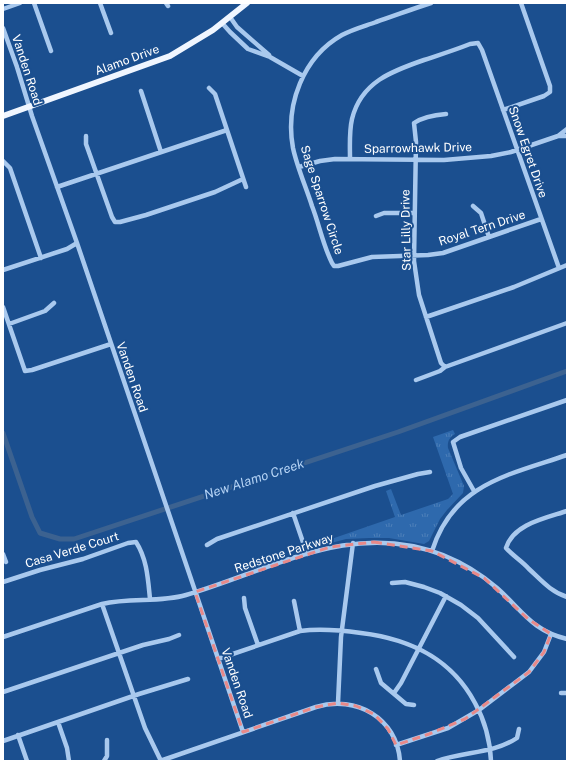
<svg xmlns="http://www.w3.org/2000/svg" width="570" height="764" font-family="'Public Sans',sans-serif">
  <defs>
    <pattern id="grass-tufts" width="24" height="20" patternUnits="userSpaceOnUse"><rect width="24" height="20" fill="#2e69ad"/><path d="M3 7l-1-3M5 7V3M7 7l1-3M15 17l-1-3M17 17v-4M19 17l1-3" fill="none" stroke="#4d80b9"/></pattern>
  </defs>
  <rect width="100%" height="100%" fill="#1b4f8f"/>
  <path fill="url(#grass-tufts)" d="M453,430L455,434C450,437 447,441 448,448L464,486L463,493L447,510L440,519L429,541L424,544L389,538H369L346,539L316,547L314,545L395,517L386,491L391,489L401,515L448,499L453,494L433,437Z"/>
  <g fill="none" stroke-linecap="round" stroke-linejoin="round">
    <path stroke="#3c6290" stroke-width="5" d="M3,433L32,517L40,533L60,539H74L398,432L567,371"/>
    <path stroke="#a9c9ee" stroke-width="4.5" d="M34,3L51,51
      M100,3L111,33
      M166,3L168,6
      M431,3C412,9 394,16 376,22C365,26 353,29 342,35C303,57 285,105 293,148C297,167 306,187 312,206C319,224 323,245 332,263L334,266H338L372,257L428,255L443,253L541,219
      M3,9L20,3
      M230,17L237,27L269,55
      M222,23L230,32L248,49L270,57L303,76
      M3,28L17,67L32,116L77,243L243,732
      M209,88L215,94L246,187
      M141,91L161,152
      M503,110L544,96L550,92V86L521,3
      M86,136V144L112,217L115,222H120L146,215L215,192L243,179
      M558,136H567
      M350,159C350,146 349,132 352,119C361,82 392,71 424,60C439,55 455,50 470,44L478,43L482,50L559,268
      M3,161L10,168L41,258
      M299,167L320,161L335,159L444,160L491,156L511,152L558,136L567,129
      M57,187L227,130
      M473,206L481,213L489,237
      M376,216L384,213H414
      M3,270L67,249L77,243
      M3,307L25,371L32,370L111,344
      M426,317L514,287L567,265
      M9,324L45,311L54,303
      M445,367L441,363L419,295L414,261L416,142L414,123C423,117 434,115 446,114
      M416,380L440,371L445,367L567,323
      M474,491L461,468L453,442L460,437L567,400
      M567,511C546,518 513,524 506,548C513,556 522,561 529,569C541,580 551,592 567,597
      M293,513L307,554
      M207,545L217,539L375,486L418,474L430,472
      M432,551C453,484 508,475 567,455
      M3,554L6,562
      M3,582L40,570L83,559L128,543L136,542C147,559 148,579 150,599
      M392,583L405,582L424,587L440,593L461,605L478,618L514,657
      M244,598L245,608L258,645
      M294,601L300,631
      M102,604L145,728L161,761
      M3,637L102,604C130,597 159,603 186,595C272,570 352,519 443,555C463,563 481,574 497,588C522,610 532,631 567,639
      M218,659L300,631C321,628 340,630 361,633C410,639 451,658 475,703C485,721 490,740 491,761
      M376,669L381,683L406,704L414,705
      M3,692L143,645L169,639L179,635
      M394,693L401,683L446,596
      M561,693H567
      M338,703L341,637L353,543
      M58,722L67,748L69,761
      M18,735L27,761
      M3,741L139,694L188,679
      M396,745L448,728L479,710L529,672L544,652L551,634
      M104,761L107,756V740
      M160,761L316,707C356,695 397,718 400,761
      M437,761C464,751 493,754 517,738L519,729"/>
    <path stroke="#f0f6ff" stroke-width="6" d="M3,116L170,56L213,30L247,3"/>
  </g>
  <path fill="none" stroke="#e88989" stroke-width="3" stroke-dasharray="8 5" stroke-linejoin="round" d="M374,542L432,551L484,578L528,619L551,634L544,652L529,672L465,719L429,734L396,745L388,729L374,714L356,706L338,703L316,707L243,732L195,592L330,547Z"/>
  <g text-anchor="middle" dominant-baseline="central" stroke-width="4" stroke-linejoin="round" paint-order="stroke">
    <g font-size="12" fill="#fff" stroke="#1b4f8f">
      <text transform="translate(127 60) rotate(-20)">Alamo Drive</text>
      <text transform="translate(27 70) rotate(72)">Vanden Road</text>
      <text transform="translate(418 148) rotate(-1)">Sparrowhawk Drive</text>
      <text transform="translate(528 152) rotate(71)">Snow Egret Drive</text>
      <text transform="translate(322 200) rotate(72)">Sage Sparrow Circle</text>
      <text transform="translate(482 228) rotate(-18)">Royal Tern Drive</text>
      <text transform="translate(406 230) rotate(-91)">Star Lilly Drive</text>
      <text transform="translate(132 377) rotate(71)">Vanden Road</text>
      <text transform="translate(72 550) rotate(-17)">Casa Verde Court</text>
      <text transform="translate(284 553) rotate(-18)">Redstone Parkway</text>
      <text transform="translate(237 683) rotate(71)">Vanden Road</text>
    </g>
    <g font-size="13" font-style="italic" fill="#b5d3f5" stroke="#1b4f8f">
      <text transform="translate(254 479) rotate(-18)">New Alamo Creek</text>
    </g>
  </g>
  <rect width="570" height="764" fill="none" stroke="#ffffff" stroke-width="8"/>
</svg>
